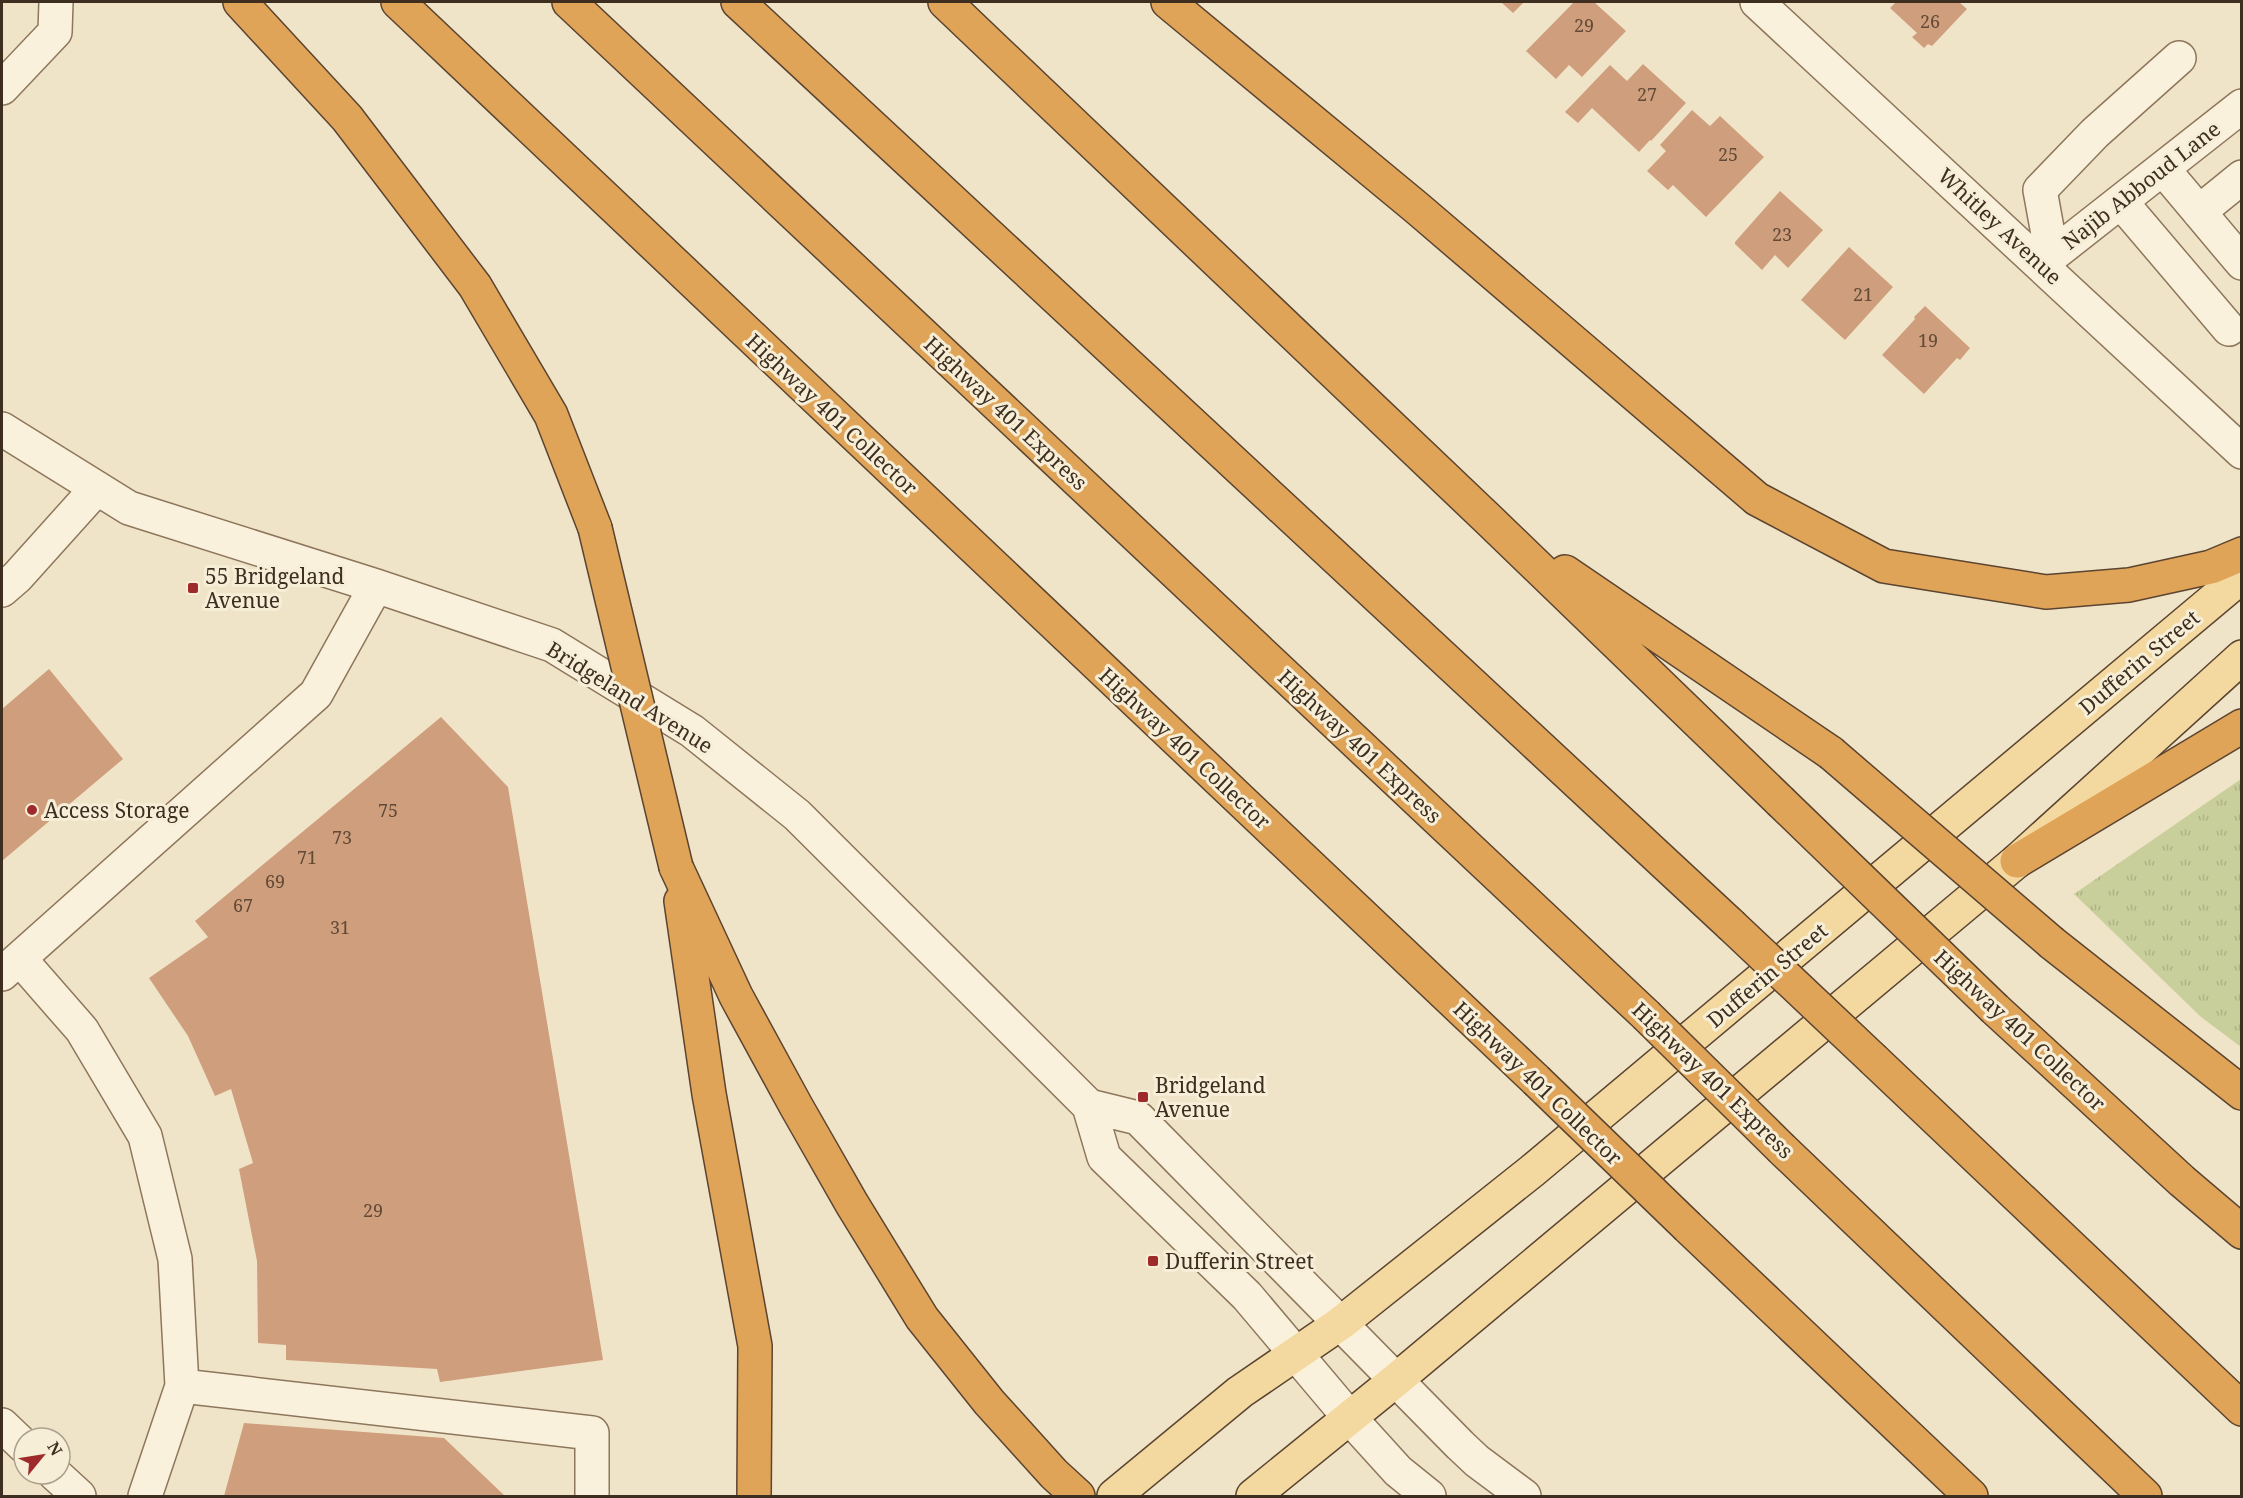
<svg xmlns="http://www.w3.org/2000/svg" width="2243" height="1498" font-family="'Noto Serif',serif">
  <defs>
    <pattern id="grass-tufts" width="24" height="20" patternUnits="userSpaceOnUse" patternTransform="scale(1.5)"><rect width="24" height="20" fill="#c9cf9b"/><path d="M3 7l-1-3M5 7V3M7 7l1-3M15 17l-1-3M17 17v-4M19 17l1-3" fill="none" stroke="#aeb285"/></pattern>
  </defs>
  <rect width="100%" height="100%" fill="#f0e4c8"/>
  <path fill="url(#grass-tufts)" d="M2241,779V1047L2201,1017L2074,894Z"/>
  <path fill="#cf9f7d" d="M1501,2H1524L1513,13Z
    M1574,2H1594L1626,31L1582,77L1569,65L1556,79L1526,51Z
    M1896,2H1959L1967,9L1932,46L1928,44L1924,48L1912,37L1917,33L1890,8Z
    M1643,64L1686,103L1651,141L1650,140L1639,152L1592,108L1578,123L1565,112L1610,65L1627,81Z
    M1692,110L1710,126L1720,116L1764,157L1706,217L1673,185L1668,190L1647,171L1666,151L1660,145Z
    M1780,191L1823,230L1788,268L1775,255L1762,270L1735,244V242Z
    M1849,247L1893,287L1845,340L1801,300Z
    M1925,306L1970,348L1960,360L1957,358L1924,394L1882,355L1915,319L1914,317Z
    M49,669L123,759L2,861V709Z
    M441,717L508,787L603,1360L440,1382L437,1369L286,1360V1345L258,1343L257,1261L239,1169L253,1163L231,1089L215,1096L188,1036L149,978L208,937L195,921Z
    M244,1423L444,1438L505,1496H224Z"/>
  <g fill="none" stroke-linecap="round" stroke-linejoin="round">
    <g stroke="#8d765c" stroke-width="36">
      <path id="minor" d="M1757,2L2242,452
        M2,88L55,32L56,2
        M2163,169L2242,263
        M2121,202L2229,329
        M2199,212L2242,177
        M2052,256L2040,190L2095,133L2179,58
        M2041,264L2242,106
        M2,429L129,508L376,586L552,645L692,731L797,815L1089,1106L1104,1157L1247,1296L1349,1417L1398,1471L1429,1496
        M2,590L17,577L97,488
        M20,959L82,1030L145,1136L175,1259L182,1386L145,1496
        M2,974L316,694L376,586
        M1089,1106L1138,1118L1460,1445L1477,1461L1524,1496
        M182,1386L592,1433V1496
        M2,1425L24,1446
        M55,1474L79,1496"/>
    </g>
    <g stroke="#5b4430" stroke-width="36">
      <path id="major" d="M1114,1496L1240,1392L1341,1323L1532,1171L2242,576
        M1253,1496L1396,1380L2017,861L2242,657"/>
    </g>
    <g stroke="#5b4430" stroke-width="36">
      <path id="highway" d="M240,2L347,118L475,286L551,415L595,528
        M398,2L1536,1080
        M569,2L1646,1015
        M738,2L1731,925
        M945,2L1489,520L1780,801
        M1168,2L1417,208L1757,499L1884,566L2046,592L2129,585L2211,567L2242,554
        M1565,572L1831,753
        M2017,861L2242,726
        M676,867L736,996L796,1106L852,1204L922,1318L989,1402L1054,1474L1078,1496
        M681,901L709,1094L755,1346L754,1496
        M2052,943L2242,1093
        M1995,1009L2182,1181L2242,1232
        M1874,1060L2242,1409
        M1782,1149L2145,1496
        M1688,1227L1971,1496"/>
    </g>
    <use href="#minor" stroke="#faf1dc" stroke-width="33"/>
    <use href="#major" stroke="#f3d9a0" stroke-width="33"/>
    <use href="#highway" stroke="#e0a458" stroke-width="33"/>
    <g stroke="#5b4430" stroke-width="36" stroke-linecap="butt">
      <path id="highway-bridge" d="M595,528L676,867
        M1831,753L2052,943
        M1780,801L1995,1009
        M1731,925L1874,1060
        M1646,1015L1782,1149
        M1536,1080L1688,1227"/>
    </g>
    <use href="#highway-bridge" stroke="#e0a458" stroke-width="33"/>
  </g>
  <g fill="#9e2a2b" stroke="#f7eed8" stroke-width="2">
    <rect x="187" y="582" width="12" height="12" rx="3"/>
    <circle cx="32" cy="810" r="6"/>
    <rect x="1137" y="1091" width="12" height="12" rx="3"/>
    <rect x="1147" y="1255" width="12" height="12" rx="3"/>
  </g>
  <g text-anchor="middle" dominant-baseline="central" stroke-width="6" stroke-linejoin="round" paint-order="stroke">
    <g font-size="18" fill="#624a37">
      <text x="1930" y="21">26</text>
      <text x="1584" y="25">29</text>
      <text x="1647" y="94">27</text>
      <text x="1728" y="154">25</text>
      <text x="1782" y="234">23</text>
      <text x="1863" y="294">21</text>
      <text x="1928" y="340">19</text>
      <text x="388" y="810">75</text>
      <text x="342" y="837">73</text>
      <text x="307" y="857">71</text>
      <text x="275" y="881">69</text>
      <text x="243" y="905">67</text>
      <text x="340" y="927">31</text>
      <text x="373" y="1210">29</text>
    </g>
    <g font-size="21" fill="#3d2e20" stroke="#f7eed8">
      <text transform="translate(2141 185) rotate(-38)">Najib Abboud Lane</text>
      <text transform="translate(2000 226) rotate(43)">Whitley Avenue</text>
      <text transform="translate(1006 413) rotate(43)">Highway 401 Express</text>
      <text transform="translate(832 414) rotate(43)">Highway 401 Collector</text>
      <text transform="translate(2139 662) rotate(-40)">Dufferin Street</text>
      <text transform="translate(630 697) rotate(32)">Bridgeland Avenue</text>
      <text transform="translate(1360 746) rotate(43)">Highway 401 Express</text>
      <text transform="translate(1185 748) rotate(43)">Highway 401 Collector</text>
      <text transform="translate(1767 975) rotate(-40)">Dufferin Street</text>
      <text transform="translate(2020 1030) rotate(43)">Highway 401 Collector</text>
      <text transform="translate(1713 1080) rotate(44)">Highway 401 Express</text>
      <text transform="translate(1538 1083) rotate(44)">Highway 401 Collector</text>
    </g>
    <g font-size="21" fill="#3d2e20" stroke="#f7eed8" text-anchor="start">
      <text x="205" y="576">55 Bridgeland<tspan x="205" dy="24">Avenue</tspan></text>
      <text x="44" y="810">Access Storage</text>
      <text x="1155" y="1085">Bridgeland<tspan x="1155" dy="24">Avenue</tspan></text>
      <text x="1165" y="1261">Dufferin Street</text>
    </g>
  </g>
  <rect width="2243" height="1498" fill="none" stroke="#3d2e20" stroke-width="6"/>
  <g transform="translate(42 1456) rotate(60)"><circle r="28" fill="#f7eed8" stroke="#ada18e" stroke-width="1.5"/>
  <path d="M0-4.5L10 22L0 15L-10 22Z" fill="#9e2a2b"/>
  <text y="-9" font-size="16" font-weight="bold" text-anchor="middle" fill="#3d2e20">N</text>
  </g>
</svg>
